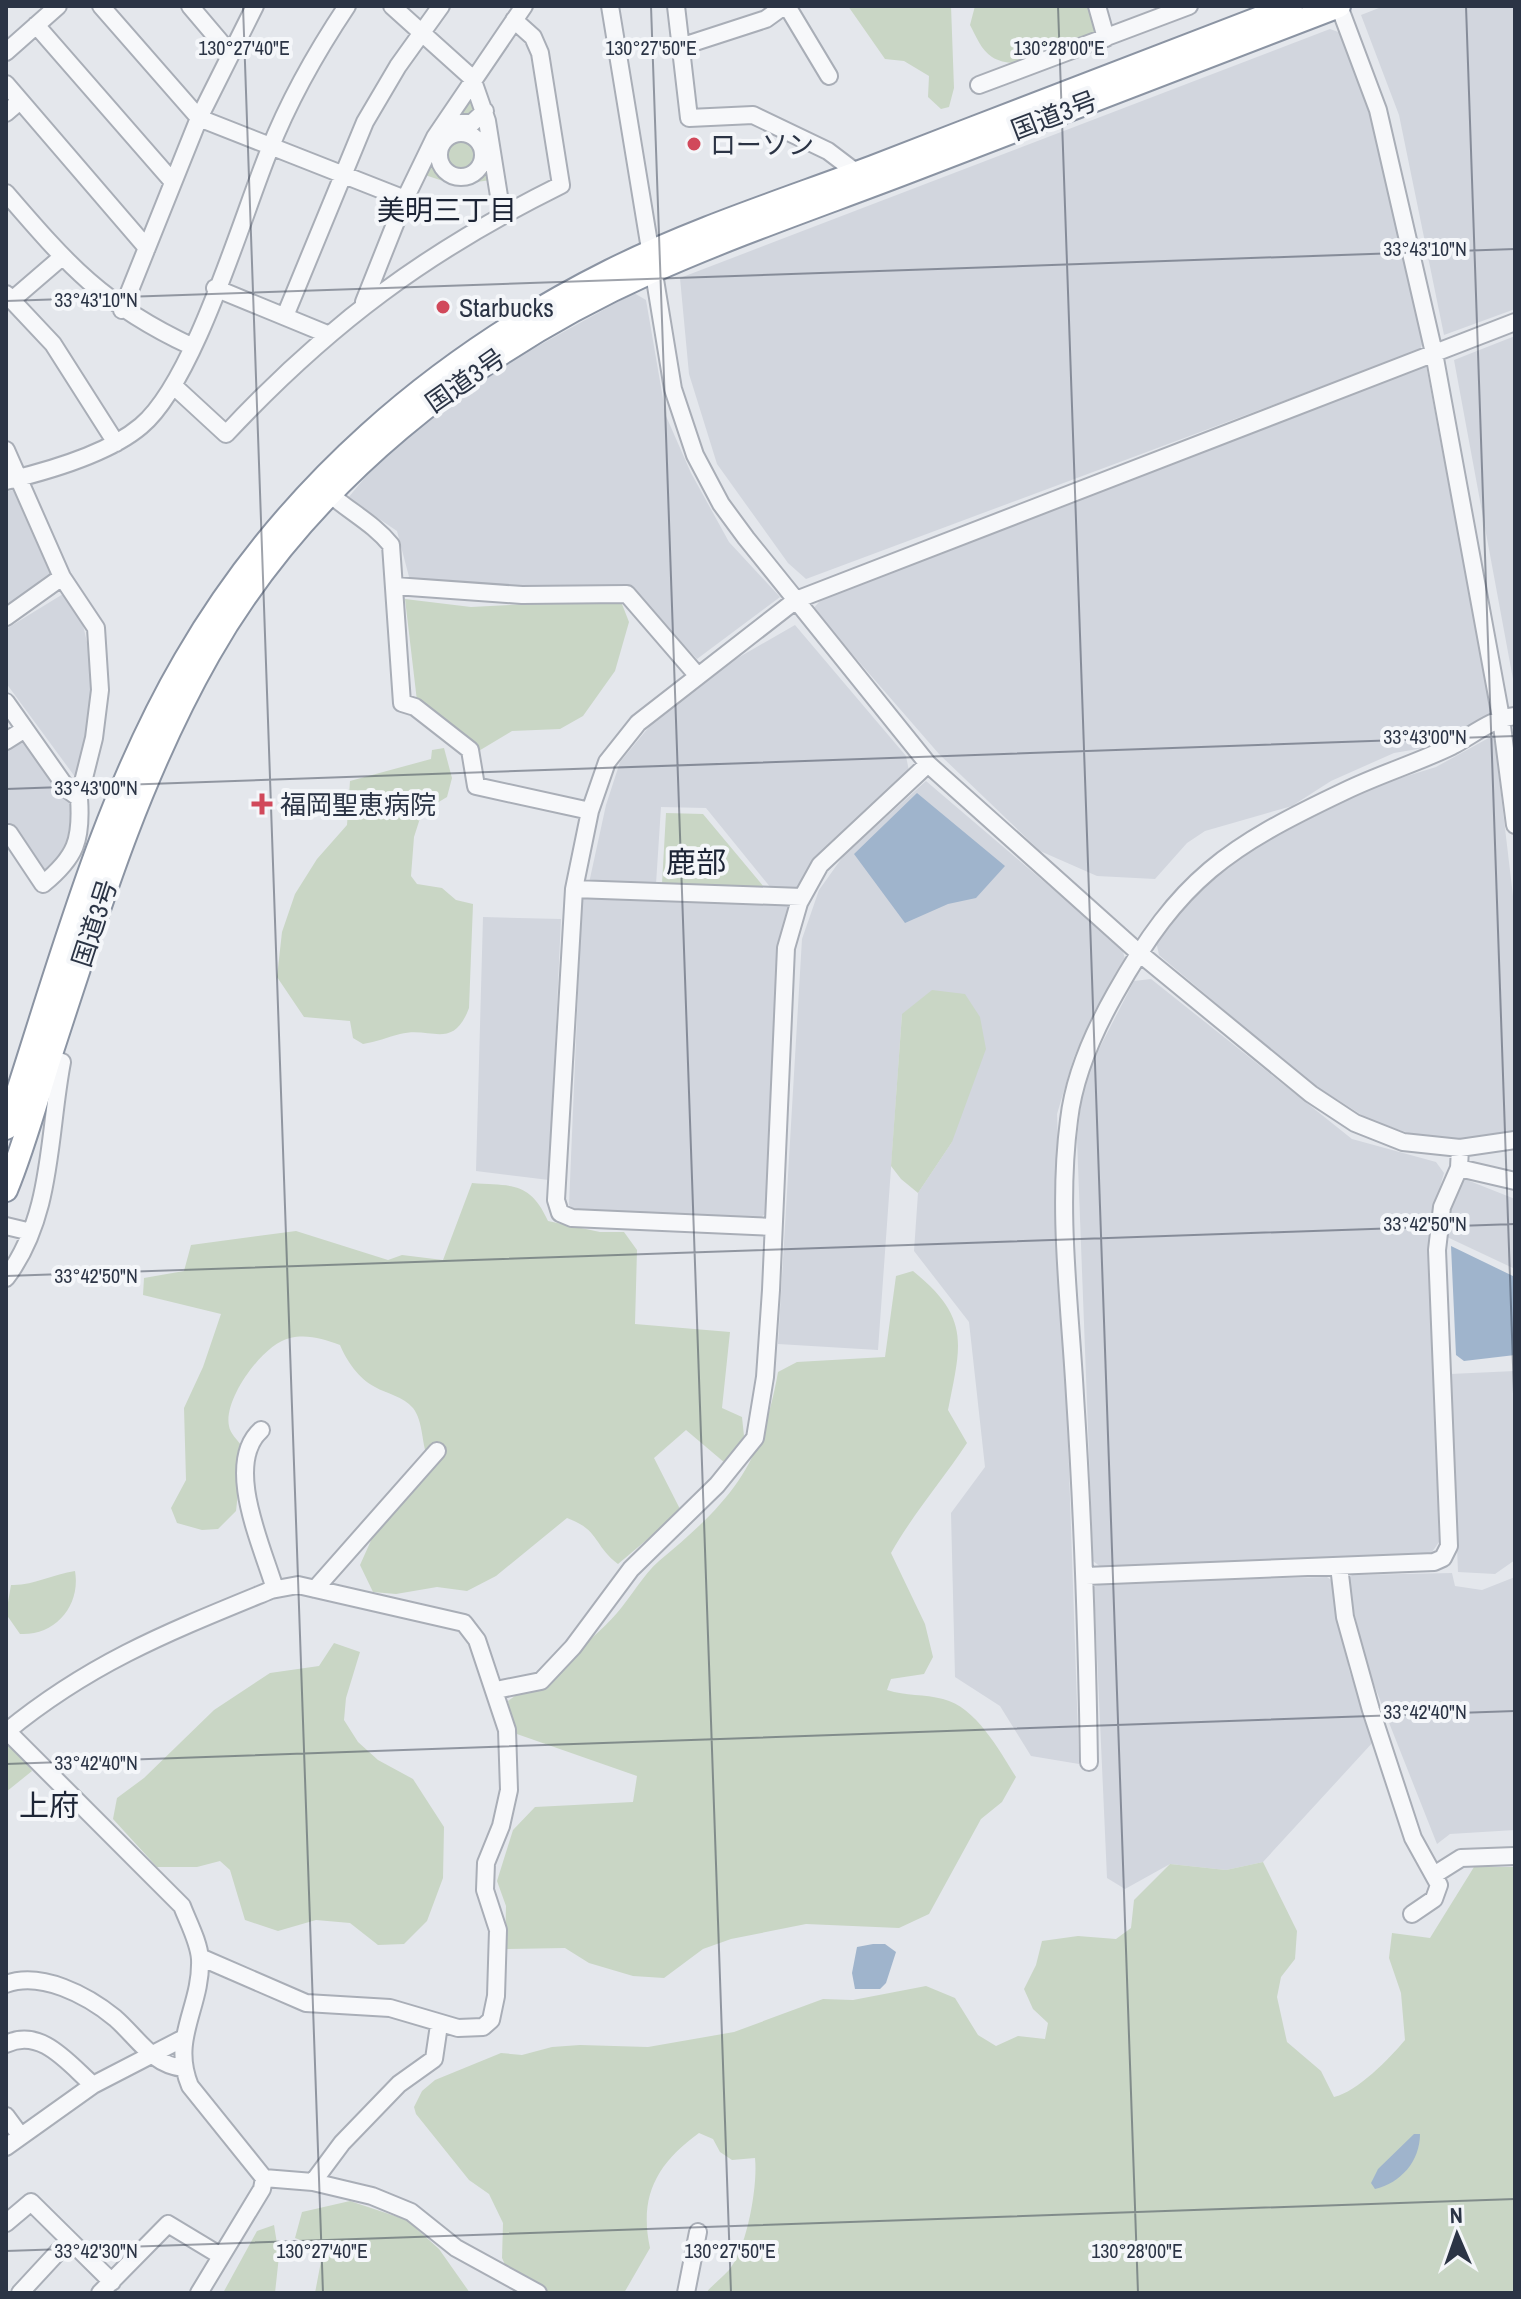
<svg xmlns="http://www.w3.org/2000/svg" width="1521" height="2299" font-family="'Archivo Narrow','Noto Sans JP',sans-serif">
  <rect width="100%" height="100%" fill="#e4e7ec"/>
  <path fill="#d2d6de" d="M1384,6H1515V309L1444,335L1399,115L1361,15Z
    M1330,29L1341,33L1370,116L1423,342L1420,350L806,579L788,563L717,464L689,374L680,278Z
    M634,293L646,300L666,416L691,473L729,542L780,597L697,659L627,584L502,593L413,592L397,531L348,498L382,457L450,401L518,357Z
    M1515,336V690L1454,360Z
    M1426,365L1492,715L1424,748L1394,753L1331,781L1292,806L1205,831L1187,843L1155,879L1097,876L1040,851L939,754L813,609L824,596Z
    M13,490L52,578L6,610V492Z
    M63,594L83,625L91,660L90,704L81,785L6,683V629Z
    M795,625L906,756L909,771L816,858L797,889L771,888L706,808L661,807L656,884L589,883L606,805L620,762L649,727L703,678Z
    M1494,735L1515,913V1132L1464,1139L1423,1138L1368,1119L1308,1081L1159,955L1156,941L1180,907L1233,857L1375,786L1436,767Z
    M21,737L71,799L75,829L59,863L44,874L6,823V748Z
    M926,781L1122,948L1125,959L1095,1010L1074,1057L1057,1114L1079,1764L1031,1756L1000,1706L955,1677L951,1513L985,1467L969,1322L914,1251L918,1193L952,1142L902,1014L878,1350L778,1344L802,939L819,890L844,855Z
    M582,897L792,903L779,947L765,1214L760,1218L576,1211L569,1205Z
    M483,917L561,919L549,1180L476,1171Z
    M1151,979L1352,1139L1436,1162L1444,1173L1430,1221L1439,1542L1430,1555L1102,1568L1093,1561L1077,1139L1084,1078L1134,981Z
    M1462,1178L1515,1199V1269L1447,1237L1451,1204Z
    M1515,1371V1560L1495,1574L1458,1572L1450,1374Z
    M1452,1573L1455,1586L1482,1590L1515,1577V1830L1450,1834L1437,1844L1367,1667L1347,1581L1352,1575Z
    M1327,1577L1334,1582L1349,1670L1374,1741L1263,1862L1226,1870L1170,1864L1125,1889L1107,1878L1094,1587L1102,1583Z"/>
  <path fill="#c9d6c5" d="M848,6H951L954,88L949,107L941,109L928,97L929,76L904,61L885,59Z
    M975,6H1088L1097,35C1069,46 1020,75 992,57C981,50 976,36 970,25Z
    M474,92L491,180L455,185L422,174L437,143Z
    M405,599L471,607L620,599L629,622L615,671L583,716L560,729L512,731L477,752L417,701Z
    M444,748L452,778L447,797L422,812L414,837L411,876L417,884L442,888L456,900L473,904L469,1008C453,1051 431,1026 400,1034C388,1037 376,1042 363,1044L353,1038L350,1021L304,1017L277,977L282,932L295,894L317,859L347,825L350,781L431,759L432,750Z
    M666,813L703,814L764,887L662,884Z
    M932,990L965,994L980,1017L986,1049L952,1142L918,1193L901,1179L891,1166L902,1014Z
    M472,1183C512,1186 530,1181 548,1221L600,1232H624L637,1250L635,1324L730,1332L722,1408L742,1417L744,1436L725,1463L686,1430L654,1458L681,1511L618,1564C593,1545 600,1530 567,1518L496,1576L467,1591L437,1587L396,1594L373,1592L360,1565L382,1516L426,1476L429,1461C421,1445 424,1422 413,1408C403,1396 387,1394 375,1387C359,1379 346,1360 340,1345C323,1339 308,1334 290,1338C264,1343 223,1399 229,1426C230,1433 238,1441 243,1447L236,1511L218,1529L202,1530L177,1523L171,1508L186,1480L184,1408L203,1367L221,1314L143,1295L144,1278L184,1271L191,1245L296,1231L388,1260L402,1255L443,1260Z
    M913,1271C971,1318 961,1344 948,1410L967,1443C942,1481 913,1514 891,1553L925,1624L933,1657L924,1674L891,1679L887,1690C906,1696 924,1694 943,1699C976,1707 999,1750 1016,1777L1002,1802L981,1819L929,1914L899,1928L806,1924L731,1939L703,1949L664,1978L633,1976L589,1963L565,1948L505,1949L506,1906L497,1881L513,1830L535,1807L633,1802L637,1776L514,1733L508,1701C545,1674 586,1648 617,1613C631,1597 643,1575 659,1561C731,1501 761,1467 778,1372L797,1362L885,1357L896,1276Z
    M75,1571C81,1606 55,1636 20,1634L6,1614L11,1585C33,1586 53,1574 75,1571Z
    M334,1643L360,1652L346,1698L344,1720L358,1742L378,1760L413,1779L444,1827L443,1878L427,1921L404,1944L378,1945L350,1923L316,1920L278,1931L245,1920L230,1870L220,1861L197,1867H157L113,1819L117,1798L144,1778L214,1710L270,1673L319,1666Z
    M6,1735L32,1771L6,1792Z
    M1263,1862L1297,1931L1295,1959L1281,1977L1277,1997L1287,2042L1321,2071L1334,2097C1357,2092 1390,2058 1405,2040L1401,1993L1389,1958L1392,1933L1430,1938L1474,1867H1515V2293H706C713,2284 722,2278 729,2270C747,2248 758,2186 755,2158L732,2160L720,2152L713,2139L699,2133C656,2164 639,2197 650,2248L624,2293H544L508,2271L502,2258L503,2223L489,2194L469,2180L416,2114L414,2107L422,2091L435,2080L501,2053L522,2055L552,2047L580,2045L648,2047L734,2032L823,1999L853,2000L926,1986L955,1998L978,2035L996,2046L1018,2036L1045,2039L1048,2023L1033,2009L1024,1989L1036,1965L1042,1941L1078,1936L1116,1939L1131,1928L1134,1900L1170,1864L1226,1870Z
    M350,2201L407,2220L439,2249L470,2293H315L322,2256L313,2245L295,2238L302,2212Z
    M274,2225L279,2256L275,2293H223L257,2231Z"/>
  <path fill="#9fb4cc" d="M917,793L1005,866L976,898L948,904L905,923L854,854Z
    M1451,1246L1515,1277V1355L1464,1361L1456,1355Z
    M873,1944H885L896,1952L886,1983L880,1989H855L852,1973L857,1947Z
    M1414,2134H1420C1420,2161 1401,2183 1375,2189L1371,2183L1378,2169Z"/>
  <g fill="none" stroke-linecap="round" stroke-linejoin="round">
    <g stroke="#a9aeb7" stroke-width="20">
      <path id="minor" d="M101,6L199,118L405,199
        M190,6L229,52
        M392,6L472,78L487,121L502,215
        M610,6L673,389L695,455L721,504L746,538L928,764L1138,952L1311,1094L1355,1123L1403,1142L1460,1148L1515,1140
        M676,6L689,118L753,115L828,151L857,173
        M787,6L829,76
        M1097,6L1106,38
        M1339,6L1378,110L1434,353L1501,718L1515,825
        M36,25L173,182
        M683,46L766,19L784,6
        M6,52L58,6
        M6,84L147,248
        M979,85L1189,6
        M6,113L20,101
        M456,133L461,123H472L485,111
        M439 155a22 22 0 1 1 44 0a22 22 0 1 1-44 0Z
        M6,193C68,265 103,305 191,346
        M215,288L327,334
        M6,294L53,344L116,443
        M12,300L62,257
        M364,302L405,199L435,137L524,6
        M122,310L199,118L255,6
        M285,316L365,122L398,66L441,6
        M175,387L226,434C330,323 426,252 561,185L540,53L533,37L514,20
        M6,450L62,577L96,628L100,690L94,738L79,798L68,790L6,702
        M6,481C48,471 108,454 141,426C194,382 241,220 269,151C289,100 317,51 347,6
        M331,495C352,513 374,524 391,545L402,703L415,707L470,750L476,786L590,811
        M395,586L522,595L627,594L697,675
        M6,617L62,577
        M6,741L25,729
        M9,833L43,884C76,857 82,840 79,798
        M574,889L802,897
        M1459,1168L1515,1181
        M6,1226L31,1232
        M773,1227L572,1218L560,1213L556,1200L574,889L590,811L607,762L638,723L796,600L1515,322
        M6,1278C53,1216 48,1135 62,1062L50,1058
        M261,1430C223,1464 263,1548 275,1589
        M1339,1566L1345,1617L1371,1710L1413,1838L1439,1885L1434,1899L1412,1914
        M1086,1576L1434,1562L1443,1558L1449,1546L1437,1250L1442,1207L1459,1168L1460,1148
        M315,1589L437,1451
        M496,1690L541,1681L573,1647L631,1569L717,1485L755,1438L765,1377L771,1290L786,948L799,903L820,865L928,764
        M6,1730L182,1906C188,1922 199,1942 200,1959C202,2007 170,2038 190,2086L264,2178L262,2189L199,2293
        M6,1732C91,1662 171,1631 271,1590L298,1585L464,1623L477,1640L507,1730L509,1790L501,1826L486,1863L485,1890L498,1930L496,1996L491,2020L483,2027L458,2028L390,2008L306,2003L200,1957
        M1089,1762C1087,1639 1083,1518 1075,1396C1070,1305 1057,1210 1069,1120C1074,1075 1093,1033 1115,994C1180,878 1227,847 1345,791C1380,774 1417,763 1452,746C1473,735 1491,719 1515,716
        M1434,1875L1461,1858L1515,1856
        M6,1984C41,1971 87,1995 115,2018C137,2037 152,2065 183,2068
        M6,2044C41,2027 68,2063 93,2085
        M6,2116L20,2135
        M6,2147L93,2085L182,2039
        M264,2178L313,2182L372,2196L411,2212L456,2248L538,2293
        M313,2182L342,2143L399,2084L434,2059L439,2025
        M6,2223L31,2202L112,2282
        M20,2293L69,2240
        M100,2293L168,2224L221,2256
        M686,2293L698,2232"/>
    </g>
    <g stroke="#8b94a3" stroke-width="26">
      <path id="highway" d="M6,1128C58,971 101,804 185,660C284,489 434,359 610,271C694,229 785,200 873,167C1012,113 1151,60 1291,6
        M6,1190C23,1149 35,1105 48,1063C94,923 136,782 209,654C307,482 473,352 651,272C736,234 824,204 910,171C1053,116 1196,61 1339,6"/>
    </g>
    <use href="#minor" stroke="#f7f8fa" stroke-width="16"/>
    <use href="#highway" stroke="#fff" stroke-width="22"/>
  </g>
  <path fill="none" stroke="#2b3445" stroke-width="2" stroke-opacity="0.45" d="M243,6L323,2293M651,6L731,2293M1058,6L1138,2293M1466,6L1515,1422M6,301L1515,249M6,789L1515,736M6,1276L1515,1224M6,1764L1515,1711M6,2251L1515,2199"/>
  <g fill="#d1495b" stroke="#f4f6f9" stroke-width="3">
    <circle cx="694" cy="144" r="8"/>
    <circle cx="443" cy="307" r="8"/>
    <path d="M258 792h8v8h8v8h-8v8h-8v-8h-8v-8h8z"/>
  </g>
  <g text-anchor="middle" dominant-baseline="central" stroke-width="8" stroke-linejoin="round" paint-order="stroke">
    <g font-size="26" fill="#2b3445" stroke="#f4f6f9">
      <text transform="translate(1054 115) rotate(-21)">国道3号</text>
      <text transform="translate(465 380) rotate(-35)">国道3号</text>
      <text transform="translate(94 923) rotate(-72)">国道3号</text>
    </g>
    <g font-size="26" fill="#2b3445" stroke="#f4f6f9" text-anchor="start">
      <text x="710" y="144">ローソン</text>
      <text x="459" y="307">Starbucks</text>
      <text x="280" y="804">福岡聖恵病院</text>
    </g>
    <g font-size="28" fill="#1d2536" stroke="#f4f6f9">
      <text x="447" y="210">美明三丁目</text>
    </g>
    <g font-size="30" fill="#1d2536" stroke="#f4f6f9">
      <text x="696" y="862">鹿部</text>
      <text x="49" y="1805">上府</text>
    </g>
  </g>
  <g font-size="20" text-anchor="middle" fill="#2b3445" stroke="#f4f6f9" stroke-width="8" stroke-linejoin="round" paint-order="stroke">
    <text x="244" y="55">130°27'40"E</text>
    <text x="651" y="55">130°27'50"E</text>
    <text x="1059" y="55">130°28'00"E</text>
    <text x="1425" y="256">33°43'10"N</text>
    <text x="96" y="307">33°43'10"N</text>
    <text x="1425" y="744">33°43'00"N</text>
    <text x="96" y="795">33°43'00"N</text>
    <text x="1425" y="1231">33°42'50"N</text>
    <text x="96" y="1283">33°42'50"N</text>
    <text x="1425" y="1719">33°42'40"N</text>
    <text x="96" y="1770">33°42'40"N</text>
    <text x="96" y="2258">33°42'30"N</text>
    <text x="322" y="2258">130°27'40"E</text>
    <text x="730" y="2258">130°27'50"E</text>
    <text x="1137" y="2258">130°28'00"E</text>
  </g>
  <rect width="1521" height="2299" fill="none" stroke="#2b3445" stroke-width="16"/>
  <g transform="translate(1457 2235) rotate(358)" stroke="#f4f6f9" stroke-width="6" paint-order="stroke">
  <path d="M0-6L14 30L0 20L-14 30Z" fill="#2b3445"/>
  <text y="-12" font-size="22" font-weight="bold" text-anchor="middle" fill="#2b3445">N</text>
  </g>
</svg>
